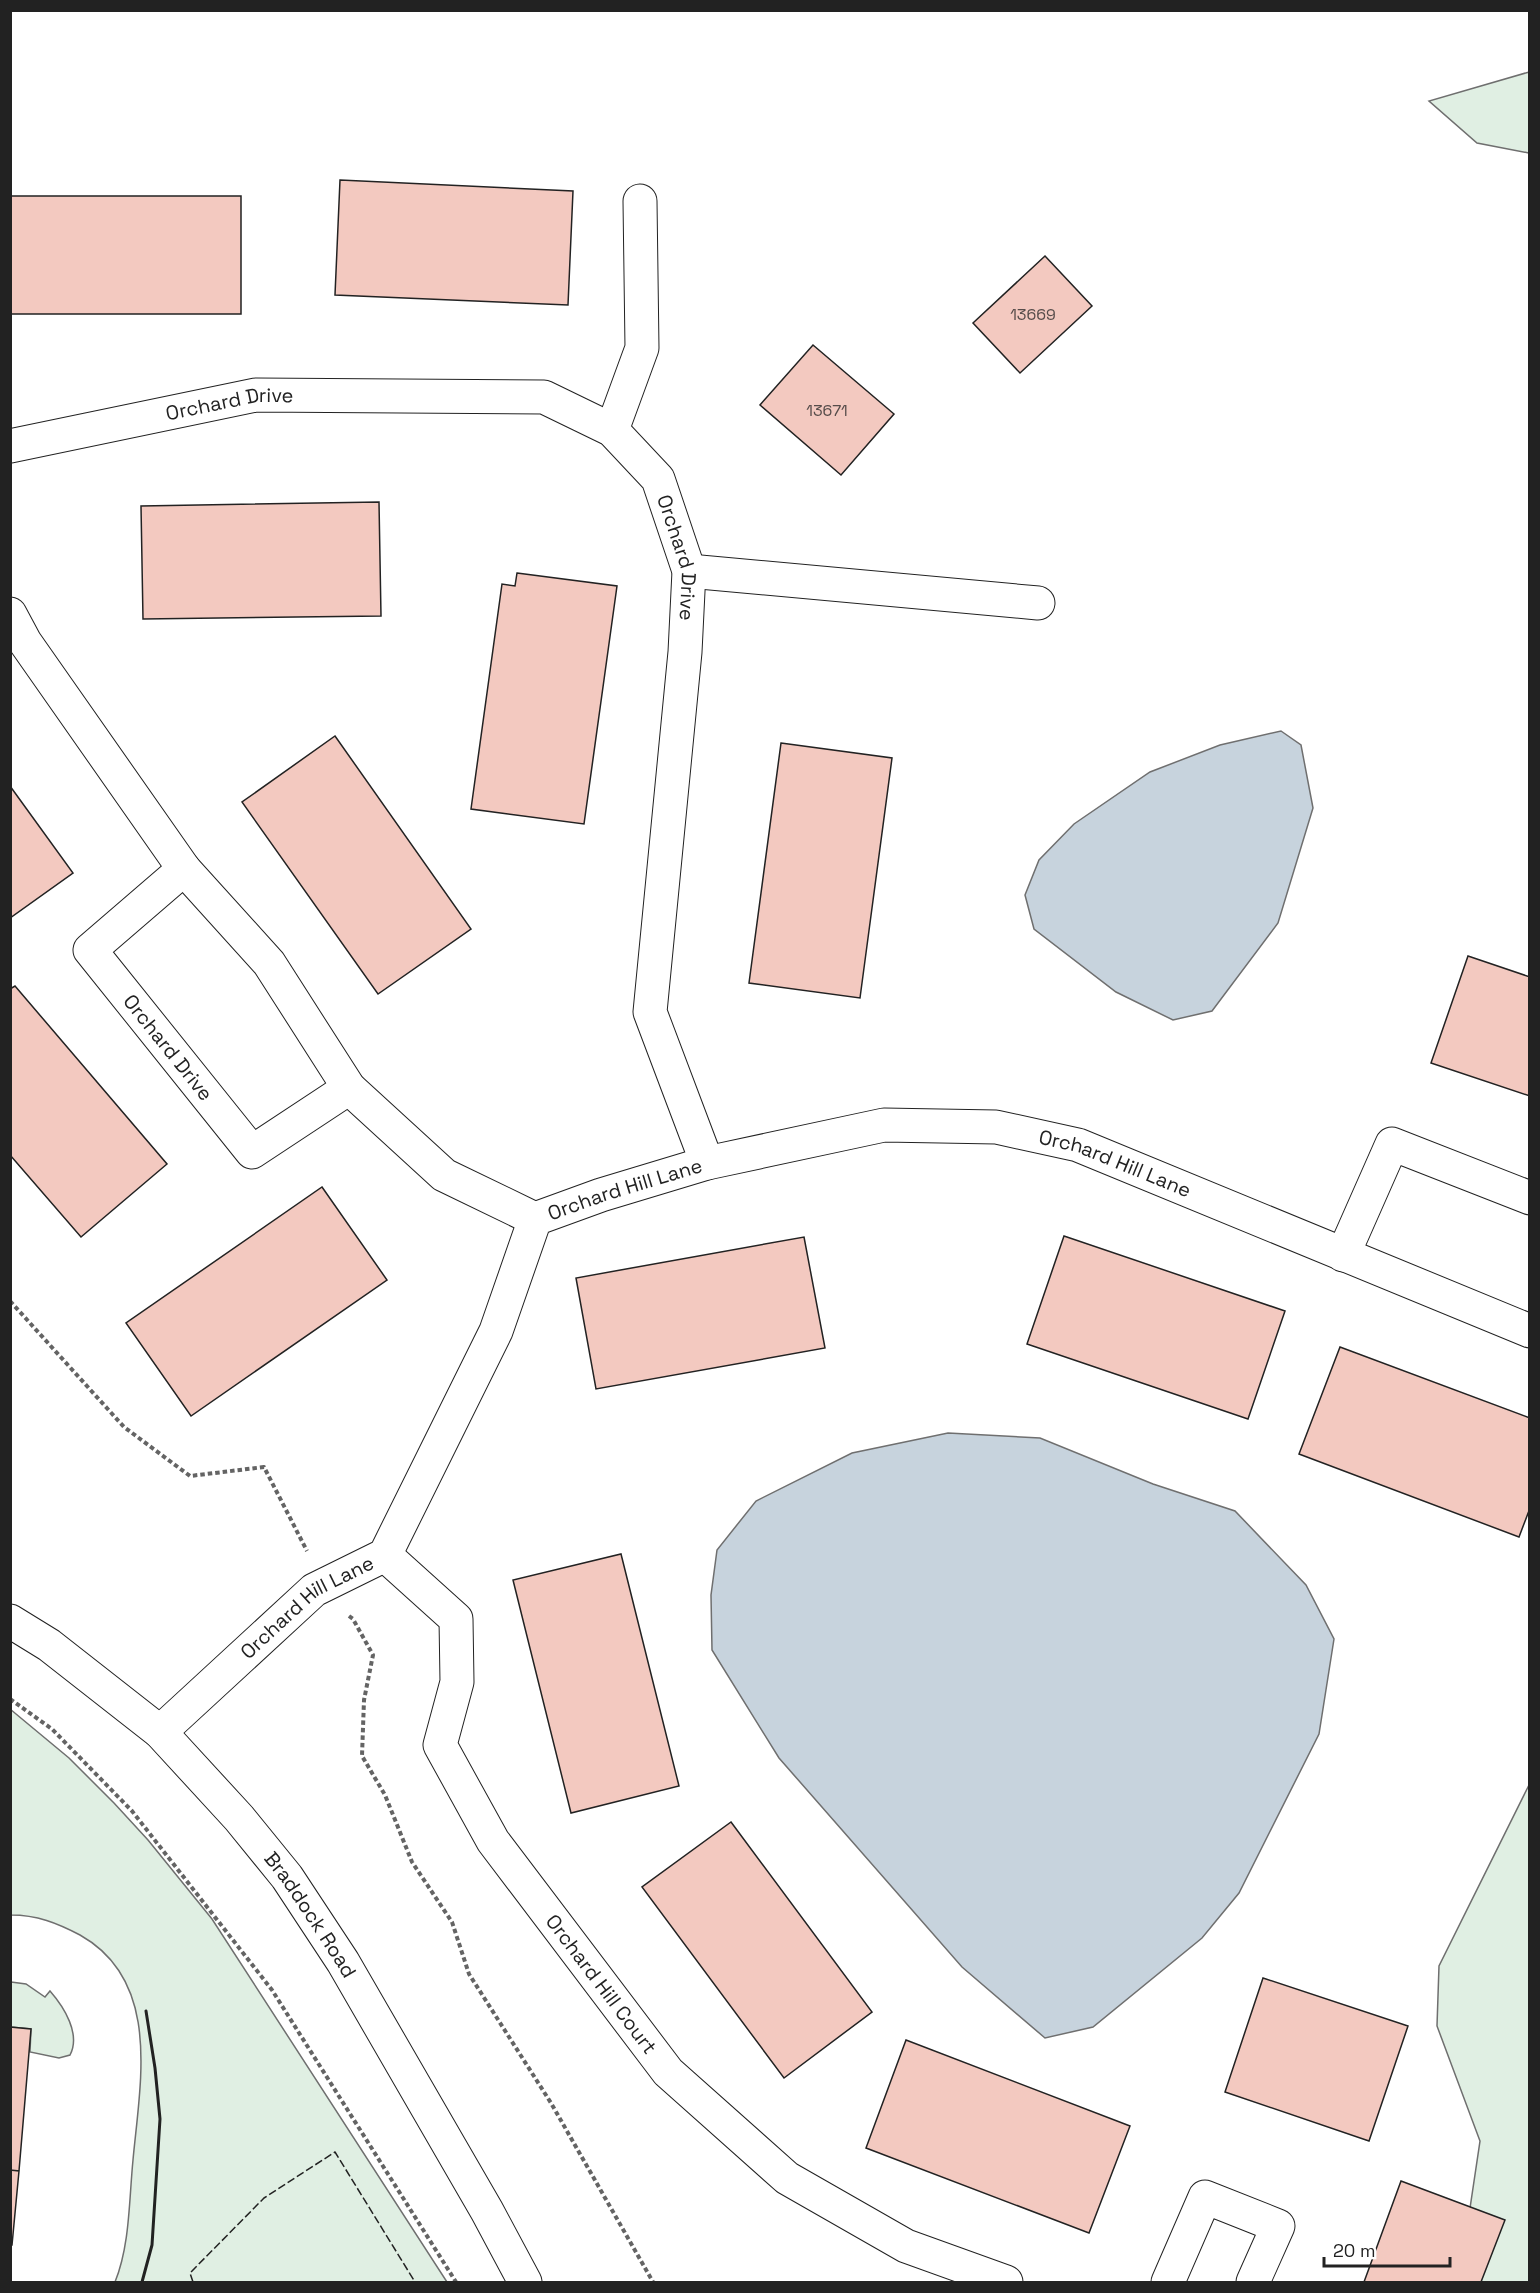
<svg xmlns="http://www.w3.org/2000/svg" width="1540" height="2293" font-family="'Space Grotesk',sans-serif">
  <rect width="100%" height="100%" fill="#fff"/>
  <path fill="#e0efe3" stroke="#6f6f6f" stroke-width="1.5" d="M1529,72V153L1477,143L1429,101Z
    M10,1709L69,1758L114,1803L148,1840L212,1919L447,2282H115C130,2245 129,2200 133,2160C140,2083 162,1981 80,1935C57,1923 37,1915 11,1915Z
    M1529,1785V2282H1459L1480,2141L1437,2026L1439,1966Z
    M11,1982L26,1984L45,1997L50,1991C64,2007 81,2034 70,2055L59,2058L30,2052L31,2029L11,2027Z"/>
  <path fill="#c7d3dd" stroke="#6f6f6f" stroke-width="1.5" d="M1281,731L1301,745L1313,808L1278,923L1212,1011L1173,1020L1116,992L1034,929L1025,895L1039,860L1074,824L1150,772L1220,745Z
    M948,1433L1040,1438L1153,1484L1235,1511L1306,1585L1334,1639L1319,1734L1239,1893L1202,1938L1093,2027L1045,2038L962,1967L779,1758L712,1650L711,1595L717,1550L756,1501L852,1453Z"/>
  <path fill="#f3c9c0" stroke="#222" stroke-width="1.5" d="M340,180L573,191L568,305L335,295Z
    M10,196H241V314H10Z
    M1045,256L1092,306L1020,373L973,323Z
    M813,345L894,414L841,475L760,405Z
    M379,502L381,616L143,619L141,506Z
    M517,573L617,586L584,824L471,809L502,584L515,586Z
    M335,736L471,929L378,994L242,802Z
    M781,743L892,758L860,998L749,983Z
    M10,786L73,873L10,918Z
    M1468,956L1530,977V1096L1431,1063Z
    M15,986L167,1164L81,1237L10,1155V989Z
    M322,1187L387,1280L191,1416L126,1323Z
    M1064,1236L1285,1311L1248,1419L1027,1344Z
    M804,1237L825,1348L596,1389L576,1278Z
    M1340,1347L1530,1418V1508L1519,1537L1299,1454Z
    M621,1554L679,1786L571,1813L513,1580Z
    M731,1822L872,2012L784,2078L642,1887Z
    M1263,1978L1408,2026L1369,2141L1225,2092Z
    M10,2027L31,2029L19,2171L10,2170Z
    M906,2040L1130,2126L1089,2233L866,2148Z
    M10,2170L19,2171L12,2245H10Z
    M1401,2181L1505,2220L1481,2282H1364Z"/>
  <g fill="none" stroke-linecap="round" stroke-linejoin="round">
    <g stroke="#222" stroke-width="35">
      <g id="minor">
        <path d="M612,430L642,348L640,201"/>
        <path id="s1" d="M10,446L256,395L544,397L612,430L658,479L689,571L685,652L650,1012L707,1163"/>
        <path d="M689,571L1038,603"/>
        <path d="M10,614L25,642L184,869L269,963L349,1088L444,1175L535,1219"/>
        <path id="s2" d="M184,869L90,950L252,1152L349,1088"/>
        <path d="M1343,1255L1392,1144L1530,1198"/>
        <path id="s3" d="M385,1555L456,1619L457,1682L440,1745L493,1841L668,2072L787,2178L906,2246L1006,2282"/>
        <path id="s4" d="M160,1732L314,1590L385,1555L496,1331L535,1219L601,1195L707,1163L884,1125L996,1127L1078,1145L1530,1331"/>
        <path d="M1168,2282L1205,2197L1278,2226L1253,2282"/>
      </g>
    </g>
    <g stroke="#222" stroke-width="35">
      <g id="tertiary">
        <path id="s5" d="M10,1621L49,1645L160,1732L239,1818L287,1877L343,1962L487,2211L525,2282"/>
      </g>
    </g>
    <path stroke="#646464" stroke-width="4" stroke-dasharray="4.5 3" stroke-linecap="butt" d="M10,1301L124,1427L190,1476L264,1467L307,1551
      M349,1616L353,1619L373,1655L364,1700L362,1756L385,1795L412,1862L452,1922L469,1974L551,2103L653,2282
      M10,1699L52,1729L132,1811L272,1990L456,2282"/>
    <use href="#minor" stroke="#fff" stroke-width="33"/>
    <use href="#tertiary" stroke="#fff" stroke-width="33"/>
    <path stroke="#222" stroke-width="1.5" stroke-dasharray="8 3" stroke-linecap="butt" d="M193,2282L190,2273L264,2198L335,2152L415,2282"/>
    <path stroke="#222" stroke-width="3" d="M142,2282L152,2245L160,2119L155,2068L146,2011"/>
  </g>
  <g text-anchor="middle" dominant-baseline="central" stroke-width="4.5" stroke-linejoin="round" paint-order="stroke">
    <g font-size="16" fill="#564c4a">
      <text x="1033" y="314">13669</text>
      <text x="827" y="410">13671</text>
    </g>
    <g font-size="20" fill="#222" stroke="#fff">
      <text stroke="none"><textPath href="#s1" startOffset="224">Orchard Drive</textPath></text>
      <text stroke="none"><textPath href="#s1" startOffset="764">Orchard Drive</textPath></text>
      <text stroke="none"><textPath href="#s2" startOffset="249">Orchard Drive</textPath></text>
      <text stroke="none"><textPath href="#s4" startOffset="1256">Orchard Hill Lane</textPath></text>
      <text stroke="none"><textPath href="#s4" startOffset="752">Orchard Hill Lane</textPath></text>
      <text stroke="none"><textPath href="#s4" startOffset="194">Orchard Hill Lane</textPath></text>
      <text stroke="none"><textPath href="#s5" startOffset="424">Braddock Road</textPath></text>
      <text stroke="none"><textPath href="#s3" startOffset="513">Orchard Hill Court</textPath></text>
    </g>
  </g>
  <rect width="1540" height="2293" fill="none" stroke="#222222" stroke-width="24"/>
  <path d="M1324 2257v9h126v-9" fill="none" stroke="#222222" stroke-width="3"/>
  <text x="1333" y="2257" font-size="18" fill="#222222" stroke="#ffffff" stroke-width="4.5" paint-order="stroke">20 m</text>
</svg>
